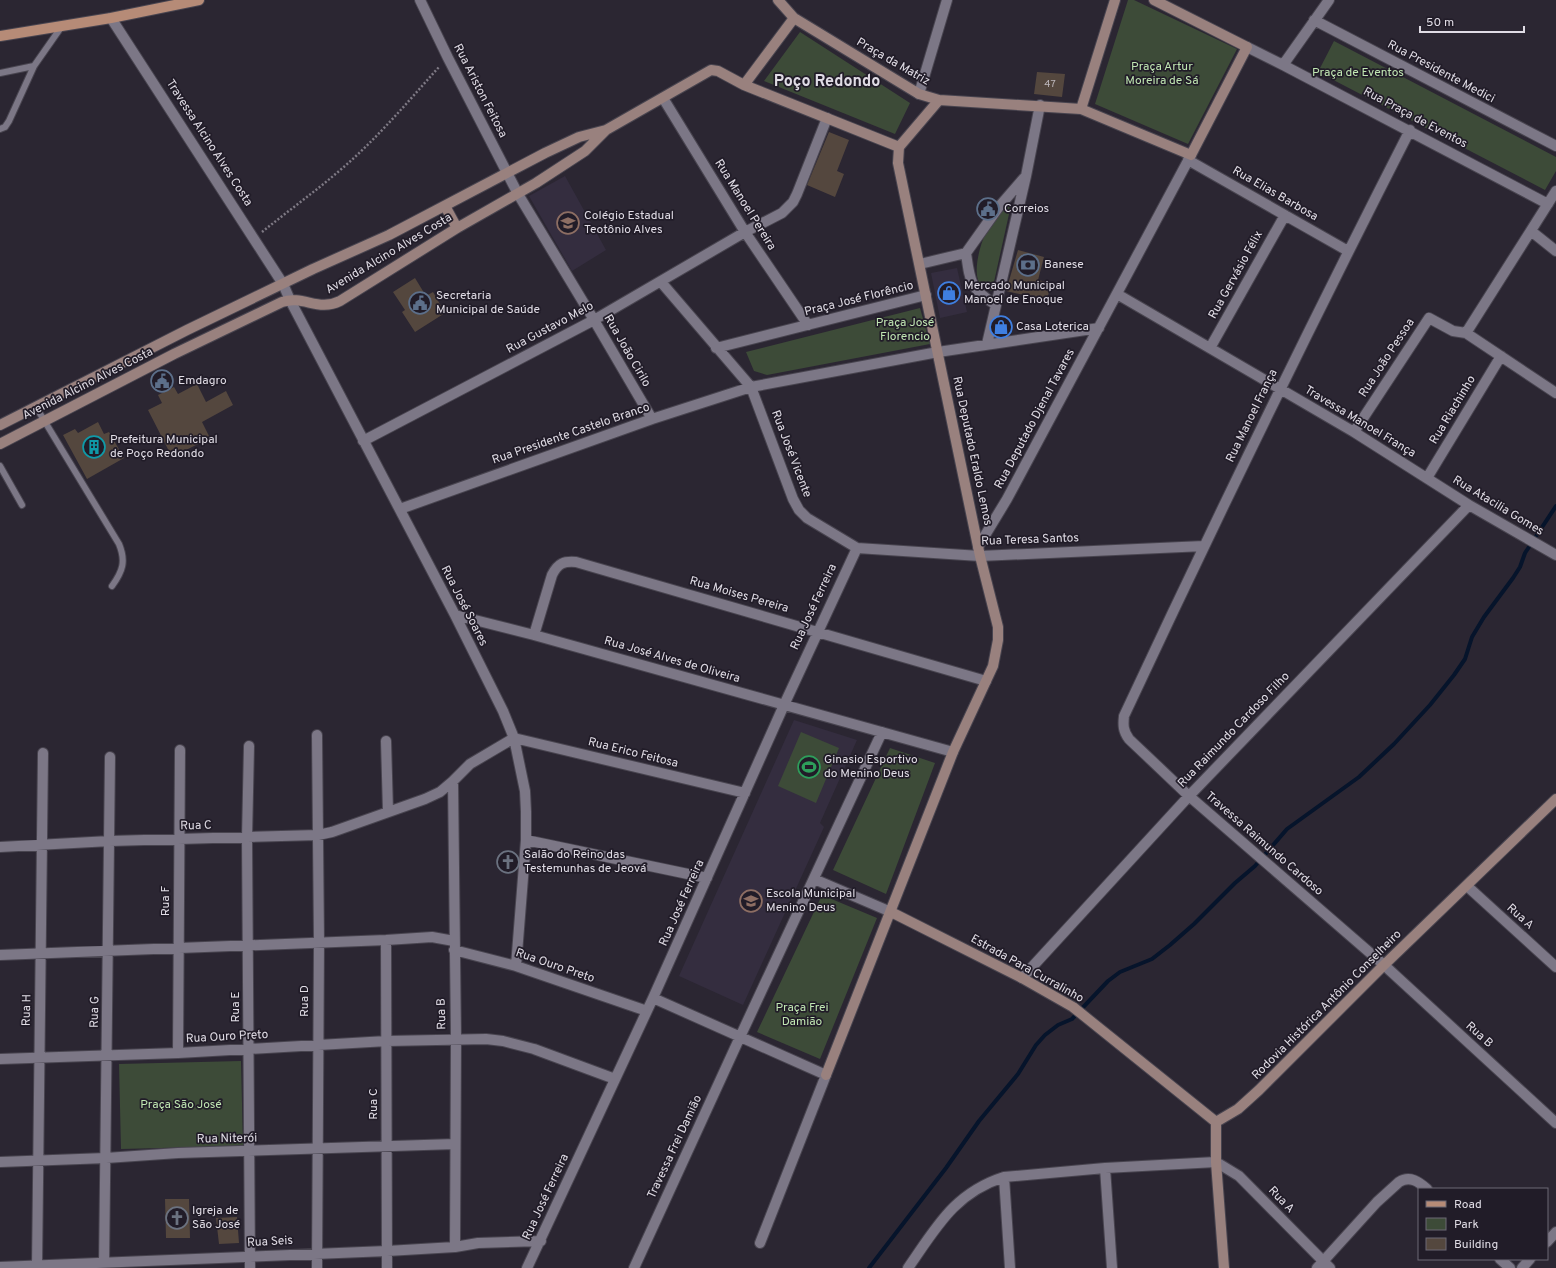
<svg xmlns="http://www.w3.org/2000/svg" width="1556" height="1268" font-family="Overpass,sans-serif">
  <rect width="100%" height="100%" fill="#2b2632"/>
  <path fill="#342d3f" d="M565,176L606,250L572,271L529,196Z
    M957,268L967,312L940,318L931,273Z
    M794,720L857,740L820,823L824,827L743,1005L679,976Z"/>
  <path fill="#3d4b38" d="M1128,0H1134L1237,49L1188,144L1095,104Z
    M800,32L910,103L895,134L764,81Z
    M1334,41L1556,157V171L1545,190L1318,72Z
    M1007,205H1011L992,291C988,289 982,287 979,282C973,271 980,244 986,233C992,224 1000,215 1007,205Z
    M920,308L930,344L767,375L754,371L746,352Z
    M801,732L839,748L816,803L778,786Z
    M890,748L935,763L886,894L833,870Z
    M822,895L877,918L820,1059L757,1032Z
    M241,1061L243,1146L121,1149L119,1064Z"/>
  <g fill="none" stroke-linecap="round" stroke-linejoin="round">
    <path stroke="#06142b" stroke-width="4" d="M869,1268L946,1168L979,1121L1018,1074L1036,1045L1045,1035L1058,1025L1072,1019L1108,981L1120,972L1152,959L1170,945L1194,924L1235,883L1255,866L1287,829L1359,777L1394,744L1430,705L1454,675L1465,659L1472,637L1484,617L1513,578L1520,567L1525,553L1556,506"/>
  </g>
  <path fill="#54473e" d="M1037,72L1065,74L1062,97L1034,94Z
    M829,132L849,140L837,171L844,174L835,197L807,185Z
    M1018,250L1044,257L1038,280L1051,283L1047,300L1006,291Z
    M415,278L426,296L433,292L445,313L415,332L402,312L405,310L393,292Z
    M197,384L206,402L226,391L233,405L202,422L210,438L172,457L148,410L162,403L158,395L174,387L178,394Z
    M98,422L104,434L109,432L124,458L87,479L63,435L75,429L78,433Z
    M165,1199H189L190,1238H166Z
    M237,1217L239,1243L219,1244L216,1218Z"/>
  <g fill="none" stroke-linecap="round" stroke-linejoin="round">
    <g stroke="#48444f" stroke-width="8">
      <path id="lane" d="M0,73L34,66
        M0,129L5,127L9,121L34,66L62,26
        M36,407L119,544C126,561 123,571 112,586
        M0,466L22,505"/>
    </g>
    <g stroke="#48444f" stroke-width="12">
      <path id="street" d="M420,0L448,58L518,194L594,320L652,419
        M111,18L283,284L290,300L455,615L503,711L514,738L525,791L526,812V840L516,966
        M1314,20L1556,146
        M1247,47L1283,65L1548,204
        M1283,65L1329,0
        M919,94L947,0
        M663,98L745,232L808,325
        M1410,130C1311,324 1216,519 1124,716C1123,725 1123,731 1129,739L1189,796L1384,965L1556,1123
        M1188,160L1348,251
        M1531,231L1556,251
        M966,253C970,282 970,289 996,305
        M920,264L966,253L998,208L1024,178
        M661,282L751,387L793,499L799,510L807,518L857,548L980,556L1204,546
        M1117,294L1354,432L1469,505L1556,555
        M1466,333L1556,191
        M987,344L1026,176L1040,105
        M716,348L926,295
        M1210,348L1285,215
        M1354,432L1429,318L1453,331L1466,333L1556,393
        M363,441L594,320L745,232L782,213L793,202L797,194L827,118
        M1427,478L1501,356
        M400,509L652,419L751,387L938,352L1099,328
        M978,547L1007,499L1191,155
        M455,615L534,635L953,752
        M534,635L552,575C558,563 564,561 576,562L986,681
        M317,735L319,942L317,1268
        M386,741L388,811
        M249,746L247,838L250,1268
        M453,781L456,1039L455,1247
        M526,840L707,878
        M0,847L110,841L318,835L332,832L425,799L440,792L453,781L470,764L514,738L745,793
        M814,879L891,912
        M1467,886L1556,967
        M386,940L387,1268
        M454,950L516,966L647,1011
        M0,955L386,940L432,937L454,941
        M1022,978L1189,796L1469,505
        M653,998L826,1075L760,1243
        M178,1053L180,750
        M0,1059L178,1053L387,1041L486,1039L503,1041L534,1049L615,1079
        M0,1162L106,1158L178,1153L455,1144
        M1105,1168L1112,1268
        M1004,1177L1010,1268
        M1547,1242L1556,1232
        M1500,1259L1510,1268
        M0,1267L387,1251L455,1247L478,1243L541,1241
        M37,1268L43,753
        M104,1268L110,757
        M527,1268L653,998L784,705L857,548
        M634,1268L740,1037L882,732
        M908,1268C936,1228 954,1193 1004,1177L1105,1168L1216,1162L1239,1176L1330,1268
        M1317,1268L1377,1202L1399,1182C1410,1175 1419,1182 1427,1189
        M1522,1268L1530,1259"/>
    </g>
    <g stroke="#48444f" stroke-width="12">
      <path id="secondary" d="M778,0L794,18L919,94L939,100L1081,109L1191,155L1247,47L1154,0
        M744,85L794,18
        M1081,109L1115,0
        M899,147L939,100
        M445,206L457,228
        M0,425L187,330L313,269L389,235L545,153L579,137L606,130
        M0,444L174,354L282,302C304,295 318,312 340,301L457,228L536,183L585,151L606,130L711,70L718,71L744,85L899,147
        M891,912L1022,978L1073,1007L1216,1122
        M826,1075L953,752L993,666L998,640V627L980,556L898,163L899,147
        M1216,1122L1238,1109L1259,1090L1384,965L1556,799
        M1216,1122V1162L1224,1268"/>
    </g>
    <g stroke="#48444f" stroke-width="12">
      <path id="primary" d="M0,36L111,18L199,0"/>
    </g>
    <path stroke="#7e7984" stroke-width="2.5" stroke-dasharray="2 2" stroke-linecap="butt" d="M262,232C293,207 327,183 356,156C386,128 412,97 439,67"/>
    <use href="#lane" stroke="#7c7786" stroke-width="6"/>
    <use href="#street" stroke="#7c7786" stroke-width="10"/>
    <use href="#secondary" stroke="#99817e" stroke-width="10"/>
    <use href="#primary" stroke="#b68b77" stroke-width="10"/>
  </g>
  <defs>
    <g id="civic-ring" transform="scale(1.15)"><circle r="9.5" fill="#211c28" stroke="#5c6f8a" stroke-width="1.5"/><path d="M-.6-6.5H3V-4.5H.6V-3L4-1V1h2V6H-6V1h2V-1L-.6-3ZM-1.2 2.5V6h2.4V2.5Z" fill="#5c6f8a"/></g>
    <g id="school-ring" transform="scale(1.15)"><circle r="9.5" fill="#211c28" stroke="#8d6e63" stroke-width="1.5"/><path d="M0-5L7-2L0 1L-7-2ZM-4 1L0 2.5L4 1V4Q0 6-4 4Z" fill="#8d6e63"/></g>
    <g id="bank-ring" transform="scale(1.15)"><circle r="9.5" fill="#211c28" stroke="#5c6f8a" stroke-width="1.5"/><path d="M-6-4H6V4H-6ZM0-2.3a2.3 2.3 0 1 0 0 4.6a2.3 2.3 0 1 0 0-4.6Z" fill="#5c6f8a"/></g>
    <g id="shop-ring" transform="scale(1.15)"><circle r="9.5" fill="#211c28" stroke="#3f7fe0" stroke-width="1.5"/><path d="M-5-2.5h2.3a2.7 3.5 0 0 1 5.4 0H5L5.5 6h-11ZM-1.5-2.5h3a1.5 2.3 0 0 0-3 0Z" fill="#3f7fe0"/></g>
    <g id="building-ring" transform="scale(1.15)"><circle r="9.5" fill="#211c28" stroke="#0f9aa8" stroke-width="1.5"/><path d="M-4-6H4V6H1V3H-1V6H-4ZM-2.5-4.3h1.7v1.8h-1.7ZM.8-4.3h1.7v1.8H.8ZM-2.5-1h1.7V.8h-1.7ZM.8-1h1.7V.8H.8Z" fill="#0f9aa8"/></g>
    <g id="stadium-ring" transform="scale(1.15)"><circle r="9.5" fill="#211c28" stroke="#2e9e5b" stroke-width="1.5"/><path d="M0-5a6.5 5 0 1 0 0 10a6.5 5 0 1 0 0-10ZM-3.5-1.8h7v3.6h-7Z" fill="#2e9e5b"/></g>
    <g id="church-ring" transform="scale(1.15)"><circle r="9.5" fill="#211c28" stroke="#6b7280" stroke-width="1.5"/><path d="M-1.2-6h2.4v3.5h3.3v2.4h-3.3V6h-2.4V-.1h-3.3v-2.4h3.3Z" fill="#6b7280"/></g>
  </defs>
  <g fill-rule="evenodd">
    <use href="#civic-ring" x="988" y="209"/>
    <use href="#school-ring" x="568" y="223"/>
    <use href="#bank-ring" x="1028" y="265"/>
    <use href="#shop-ring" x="949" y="293"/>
    <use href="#civic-ring" x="420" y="303"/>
    <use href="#shop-ring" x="1001" y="327"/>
    <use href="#civic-ring" x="162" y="381"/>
    <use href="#building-ring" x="94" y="447"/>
    <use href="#stadium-ring" x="809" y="767"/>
    <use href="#church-ring" x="508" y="862"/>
    <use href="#school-ring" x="751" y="901"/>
    <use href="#church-ring" x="177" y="1218"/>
  </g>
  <g text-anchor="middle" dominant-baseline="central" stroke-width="3.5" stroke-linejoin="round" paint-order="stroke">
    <g font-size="10" fill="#bdb7bb">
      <text x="1050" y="84">47</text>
    </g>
    <g font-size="12" fill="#e0dce5" stroke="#211c28">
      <text transform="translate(893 62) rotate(30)">Praça da Matriz</text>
      <text transform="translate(1441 72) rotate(28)">Rua Presidente Medici</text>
      <text transform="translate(480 91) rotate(63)">Rua Ariston Feitosa</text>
      <text transform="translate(1415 118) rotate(28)">Rua Praça de Eventos</text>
      <text transform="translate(209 143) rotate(57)">Travessa Alcino Alves Costa</text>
      <text transform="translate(1275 194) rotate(30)">Rua Elias Barbosa</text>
      <text transform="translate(745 205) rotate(58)">Rua Manoel Pereira</text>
      <text transform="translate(389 254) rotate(-31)">Avenida Alcino Alves Costa</text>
      <text transform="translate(1236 275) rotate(-61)">Rua Gervásio Félix</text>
      <text transform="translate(859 299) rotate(-14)">Praça José Florêncio</text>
      <text transform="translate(550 328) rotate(-28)">Rua Gustavo Melo</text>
      <text transform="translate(627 351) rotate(60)">Rua João Cirilo</text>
      <text transform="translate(1387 358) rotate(-57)">Rua João Pessoa</text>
      <text transform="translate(88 384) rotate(-27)">Avenida Alcino Alves Costa</text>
      <text transform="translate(1453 410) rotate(-59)">Rua Riachinho</text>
      <text transform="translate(1252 416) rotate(-64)">Rua Manoel França</text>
      <text transform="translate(1035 419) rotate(-62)">Rua Deputado Djenal Tavares</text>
      <text transform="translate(1360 422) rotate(31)">Travessa Manoel França</text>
      <text transform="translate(571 434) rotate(-19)">Rua Presidente Castelo Branco</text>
      <text transform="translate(972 451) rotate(78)">Rua Deputado Eraldo Lemos</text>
      <text transform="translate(791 454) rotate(69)">Rua José Vicente</text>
      <text transform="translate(1498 506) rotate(31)">Rua Atacilia Gomes</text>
      <text transform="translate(1030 540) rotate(-2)">Rua Teresa Santos</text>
      <text transform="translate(739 595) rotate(16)">Rua Moises Pereira</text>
      <text transform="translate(464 606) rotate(63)">Rua José Soares</text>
      <text transform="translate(814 607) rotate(-65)">Rua José Ferreira</text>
      <text transform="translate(672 660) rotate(16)">Rua José Alves de Oliveira</text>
      <text transform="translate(1234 730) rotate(-46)">Rua Raimundo Cardoso Filho</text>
      <text transform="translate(633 753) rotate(14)">Rua Erico Feitosa</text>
      <text transform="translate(196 826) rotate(-1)">Rua C</text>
      <text transform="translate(1264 844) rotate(41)">Travessa Raimundo Cardoso</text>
      <text transform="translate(166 901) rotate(-90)">Rua F</text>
      <text transform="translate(682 903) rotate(-66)">Rua José Ferreira</text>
      <text transform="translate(1520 917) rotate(42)">Rua A</text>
      <text transform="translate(555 966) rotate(19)">Rua Ouro Preto</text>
      <text transform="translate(1027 969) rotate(29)">Estrada Para Curralinho</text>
      <text transform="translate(305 1001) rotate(-90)">Rua D</text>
      <text transform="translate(1327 1005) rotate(-45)">Rodovia Histórica Antônio Conselheiro</text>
      <text transform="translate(236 1007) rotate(-90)">Rua E</text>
      <text transform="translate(27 1010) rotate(-89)">Rua H</text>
      <text transform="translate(95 1012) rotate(-89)">Rua G</text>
      <text transform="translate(442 1014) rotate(-91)">Rua B</text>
      <text transform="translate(1479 1035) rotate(42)">Rua B</text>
      <text transform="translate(227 1037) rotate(-3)">Rua Ouro Preto</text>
      <text transform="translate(374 1104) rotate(-90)">Rua C</text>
      <text transform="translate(227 1139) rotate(-1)">Rua Niterói</text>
      <text transform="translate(675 1147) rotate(-65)">Travessa Frei Damião</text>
      <text transform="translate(546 1197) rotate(-65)">Rua José Ferreira</text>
      <text transform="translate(1281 1200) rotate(46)">Rua A</text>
      <text transform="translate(270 1242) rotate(-3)">Rua Seis</text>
    </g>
    <g font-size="12" fill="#c0e6b2" stroke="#211c28">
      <text x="1162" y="67">Praça Artur<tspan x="1162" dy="14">Moreira de Sá</tspan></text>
      <text x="1358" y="73">Praça de Eventos</text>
      <text x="905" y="323">Praça José<tspan x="905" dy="14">Florencio</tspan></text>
      <text x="802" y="1008">Praça Frei<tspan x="802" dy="14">Damião</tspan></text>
      <text x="181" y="1105">Praça São José</text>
    </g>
    <g font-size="12" fill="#e0dce5" stroke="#211c28" text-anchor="start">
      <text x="1004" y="209">Correios</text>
      <text x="584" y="216">Colégio Estadual<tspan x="584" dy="14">Teotônio Alves</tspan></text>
      <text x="1044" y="265">Banese</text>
      <text x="964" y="286">Mercado Municipal<tspan x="964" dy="14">Manoel de Enoque</tspan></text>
      <text x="436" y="296">Secretaria<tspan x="436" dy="14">Municipal de Saúde</tspan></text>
      <text x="1016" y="327">Casa Loterica</text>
      <text x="178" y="381">Emdagro</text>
      <text x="110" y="440">Prefeitura Municipal<tspan x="110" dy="14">de Poço Redondo</tspan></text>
      <text x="824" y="760">Ginasio Esportivo<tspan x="824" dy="14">do Menino Deus</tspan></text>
      <text x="524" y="855">Salão do Reino das<tspan x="524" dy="14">Testemunhas de Jeová</tspan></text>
      <text x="766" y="894">Escola Municipal<tspan x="766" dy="14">Menino Deus</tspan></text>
      <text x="192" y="1211">Igreja de<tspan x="192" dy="14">São José</tspan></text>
    </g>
    <g font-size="16" font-weight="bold" fill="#e0dce5" stroke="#211c28">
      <text x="827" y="82">Poço Redondo</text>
    </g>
  </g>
  <rect x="1418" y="1188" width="130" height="72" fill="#211c28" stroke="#6d6974"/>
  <rect x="1426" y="1201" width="20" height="6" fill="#b68b77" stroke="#6d6974"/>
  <text x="1454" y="1208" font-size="12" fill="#e0dce5">Road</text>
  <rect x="1426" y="1218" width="20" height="12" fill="#3d4b38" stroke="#6d6974"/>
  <text x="1454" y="1228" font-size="12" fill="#e0dce5">Park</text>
  <rect x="1426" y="1238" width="20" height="12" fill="#54473e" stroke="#6d6974"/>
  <text x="1454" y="1248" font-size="12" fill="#e0dce5">Building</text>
  <path d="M1420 26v6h104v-6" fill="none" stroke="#e0dce5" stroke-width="2"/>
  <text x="1426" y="26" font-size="12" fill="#e0dce5" stroke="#211c28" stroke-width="3" paint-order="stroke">50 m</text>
</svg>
